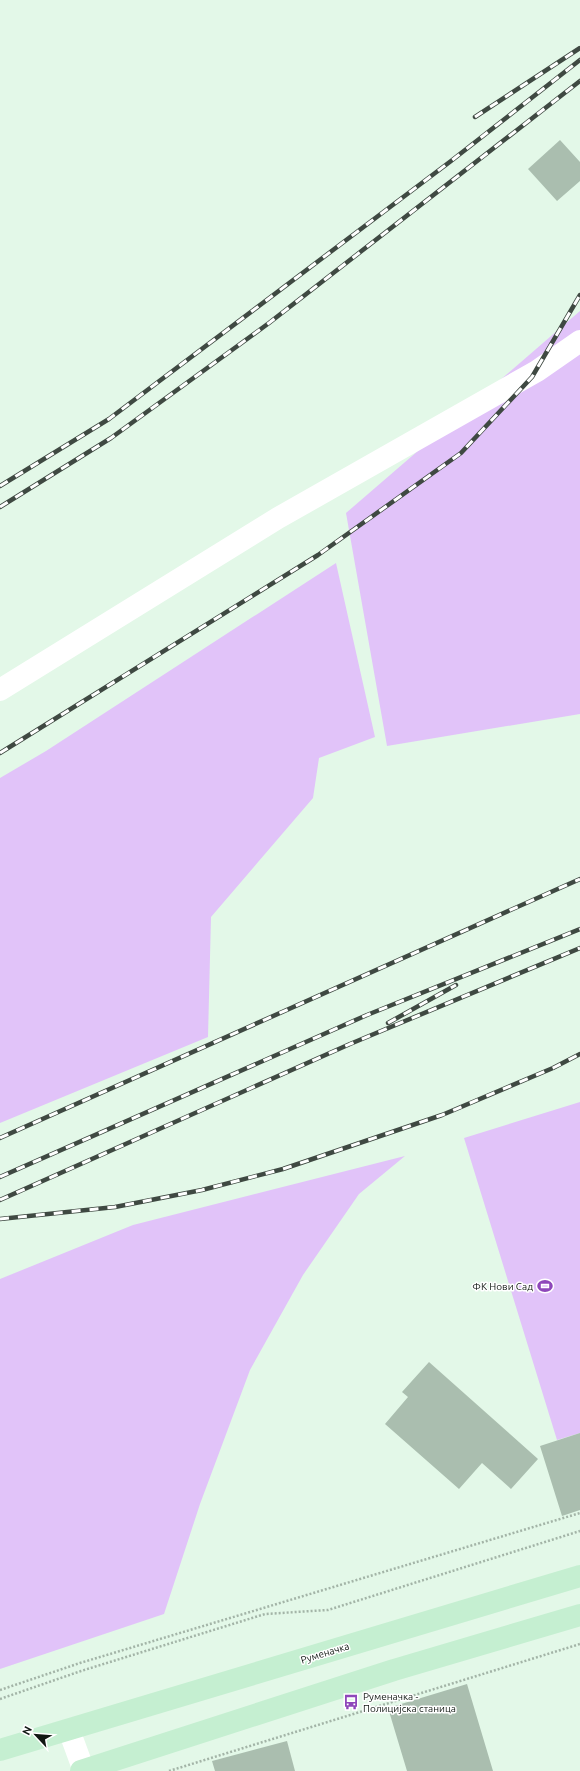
<svg xmlns="http://www.w3.org/2000/svg" width="580" height="1771" font-family="Ubuntu,sans-serif">
  <rect width="100%" height="100%" fill="#e3f8e8"/>
  <path fill="#e1c3f9" d="M580,311V714L387,746L346,513Z
    M336,563L375,737L319,758L313,798L211,917L208,1037L0,1123V778L46,751Z
    M580,1102V1433L557,1440L464,1138Z
    M405,1156L359,1194L303,1275L250,1370L200,1504L164,1614L0,1669V1279L133,1225Z"/>
  <path fill="#aabeaf" d="M560,140L580,162V181L557,201L528,169Z
    M429,1362L538,1459L511,1489L482,1463L459,1489L385,1424L408,1397L402,1392Z
    M580,1433V1510L562,1516L540,1446Z
    M467,1684L493,1771H407L388,1708Z
    M287,1741L295,1771H215L212,1761Z"/>
  <g fill="none" stroke-linecap="round" stroke-linejoin="round">
    <path stroke="#a3b4a7" stroke-width="2.5" stroke-dasharray="2 2" stroke-linecap="butt" d="M0,1690L80,1663L580,1513
      M0,1699L81,1671L265,1614L328,1610L580,1531
      M169,1771L580,1644"/>
    <path stroke="#fff" stroke-width="22" d="M0,690L278,518L537,371L580,341
      M69,1730L84,1771"/>
    <path stroke="#c5efd1" stroke-width="22" d="M0,1750L580,1576
      M81,1771L394,1670L580,1615"/>
    <g stroke="#3f4942" stroke-width="4.5">
      <path id="rail" d="M475,117L580,48
        M0,486L109,419L451,161L580,60
        M0,507L111,438L269,323L580,81
        M0,753L318,555L461,453L532,377L580,295
        M388,1023L456,985
        M0,1138L580,879
        M0,1177L367,1015L580,929
        M0,1200L350,1044L580,948
        M0,1219L115,1207L202,1190L283,1169L442,1115L553,1068L580,1054"/>
    </g>
    <use href="#rail" stroke="#fff" stroke-width="3" stroke-dasharray="9" stroke-linecap="butt"/>
  </g>
  <defs>
    <g id="stadium-bare" transform="scale(1.2)"><path d="M0-5a6.5 5 0 1 0 0 10a6.5 5 0 1 0 0-10ZM-3.5-1.8h7v3.6h-7Z" fill="#8e47ba" stroke="#fff" stroke-width="2.5" paint-order="stroke"/></g>
    <g id="bus-bare" transform="scale(1.2)"><path d="M-5-6H5V4H4V6H2V4H-2V6H-4V4H-5ZM-3.5-4V0h7V-4ZM-3.5 1.2v1.5H-2V1.2ZM2 1.2v1.5H3.5V1.2Z" fill="#8e47ba" stroke="#fff" stroke-width="2.5" paint-order="stroke"/></g>
  </defs>
  <g fill-rule="evenodd">
    <use href="#stadium-bare" x="545" y="1286"/>
    <use href="#bus-bare" x="351" y="1702"/>
  </g>
  <g text-anchor="middle" dominant-baseline="central" stroke-width="3" stroke-linejoin="round" paint-order="stroke">
    <g font-size="10" fill="#101712" stroke="#fff" text-anchor="end">
      <text x="533" y="1286">ФК Нови Сад</text>
      <text x="363" y="1696" text-anchor="start">Руменачка -<tspan x="363" dy="12">Полицијска станица</tspan></text>
    </g>
    <g font-size="10" fill="#101712" stroke="#fff">
      <text transform="translate(325 1653) rotate(-17)">Руменачка</text>
    </g>
  </g>
  <g transform="translate(36 1735) rotate(296)" stroke="#ffffff" stroke-width="3" paint-order="stroke">
  <path d="M0-3L7 15L0 10L-7 15Z" fill="#101712"/>
  <text y="-6" font-size="11" font-weight="bold" text-anchor="middle" fill="#101712">N</text>
  </g>
</svg>
